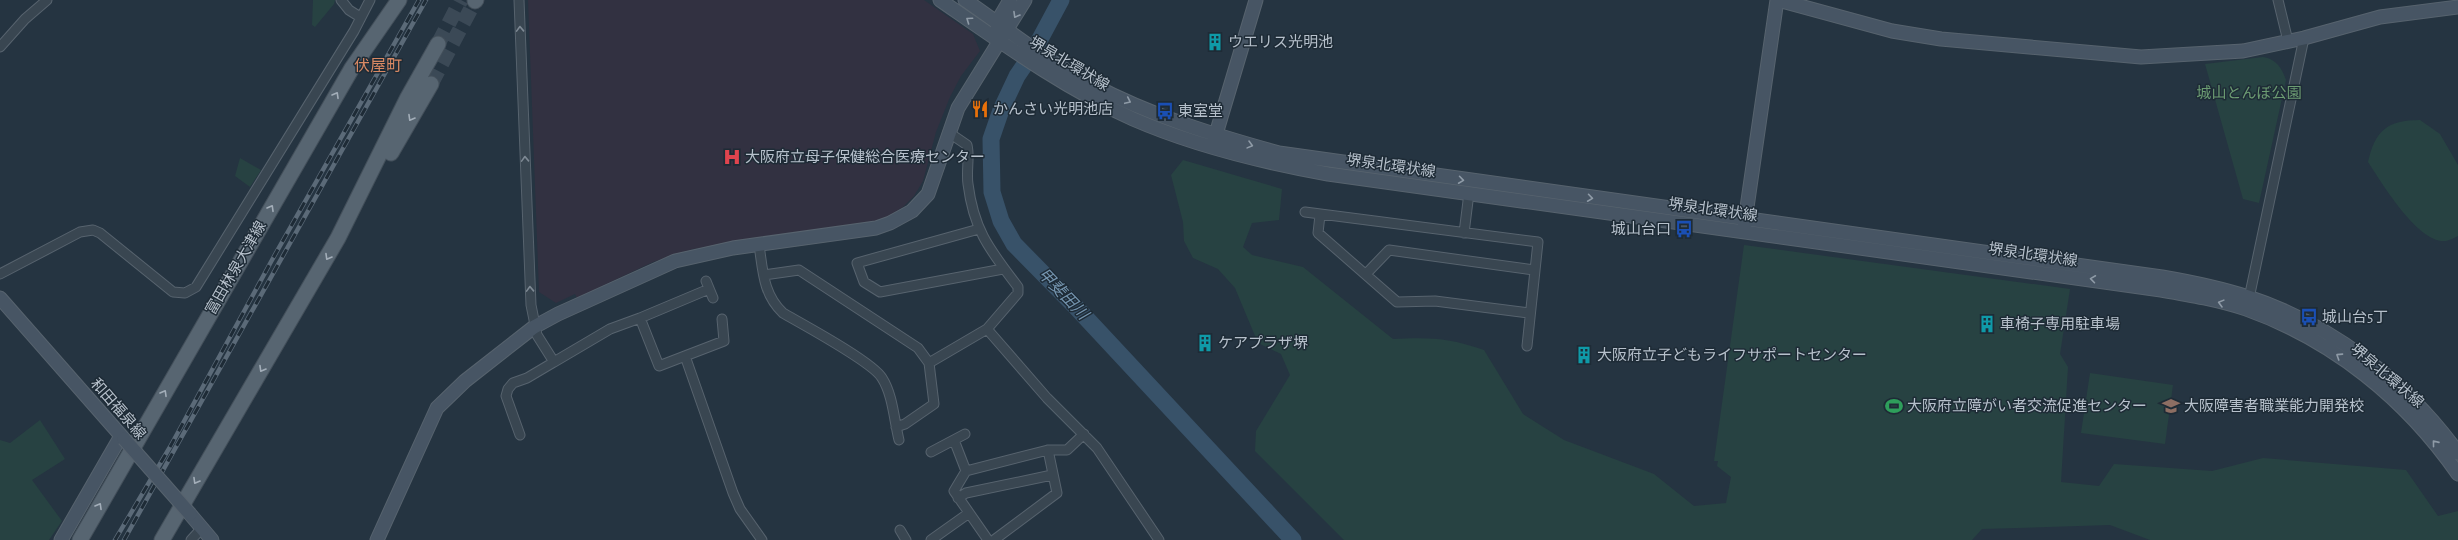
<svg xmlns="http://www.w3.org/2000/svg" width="2458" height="540" font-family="'Alegreya Sans','Noto Sans JP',sans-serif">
  <rect width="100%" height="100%" fill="#253441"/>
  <path fill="#323141" d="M528,0H924L973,34L980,51L961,76L950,97L936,132L923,181L914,196L903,207L887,217L856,227L693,249L653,262L577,298L575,294L556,303L539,292Z"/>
  <path fill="#274242" d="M313,0H335L334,4L315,27L312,25Z
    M2263,57C2276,59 2282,68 2286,80L2259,203L2243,199L2205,64Z
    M2420,120L2440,134L2458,165V236C2454,238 2450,240 2446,241C2418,244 2382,183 2368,162C2375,131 2387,120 2420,120Z
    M240,158L261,170L250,187L235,176Z
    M1183,160L1282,189L1279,220L1252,223L1243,247L1252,255L1303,267L1393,339C1429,337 1450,338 1484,350L1523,414L1564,440L1654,474L1694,506L1726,503L1731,477L1717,466L1718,461H1714L1744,245L2070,289L2060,354L2068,367L2061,482L2099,486L2114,464L2212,471L2263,458L2406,470L2438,516L2458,511V540H2150L2110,525L1982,529L1972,540H1344L1255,451L1256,431L1290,375L1281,354L1258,343L1235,288L1218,269L1193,258L1184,241L1183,222L1171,175Z
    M2090,373L2173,385L2165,444L2081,433Z
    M40,420L65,459L32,480L62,521L49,540H0V440L10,443Z"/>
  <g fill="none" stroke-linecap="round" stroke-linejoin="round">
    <path stroke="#385269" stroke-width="17" d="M1061,0L1032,54L1017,76L1001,110L991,139L992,192L1001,221L1014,244L1074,305L1293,540"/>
    <path stroke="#3b4956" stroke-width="15" stroke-dasharray="15 8" stroke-linecap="butt" d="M438,44L461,0
      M431,84L475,1"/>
    <g stroke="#57636e" stroke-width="11">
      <path id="street" d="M341,0L349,10L360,17
        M519,0L531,305L537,335L554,362L610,329L640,318L659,366L685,356
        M2278,0L2288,41
        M0,47L25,19L47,0
        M1305,212L1538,242L1527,346
        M1320,215L1318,233L1397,302L1435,301L1529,313
        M979,229L857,263L864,282L880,292L1003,269
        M1464,233L1469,193
        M759,245C763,271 763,294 783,313C802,324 873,362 882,378C893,395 894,420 899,440
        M0,274L80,232L93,230L100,233L173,292L185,293L196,287L354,31L370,0
        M1366,274L1389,250L1534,270
        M764,275L799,270L918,348L929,363L934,404L905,424L896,427
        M706,281L713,298
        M2248,303L2304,38
        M640,318L709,289
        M722,319L724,341L685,356L733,493L740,509L762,540
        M987,329L1047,398L1097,448L1159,540
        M929,363L987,329L1018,293V287C991,251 974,232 968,184C966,171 970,157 967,145L948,132
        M520,435L506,396L508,389L513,383L527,378L554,362
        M954,440L966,471L954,491L988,540
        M931,452L965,434
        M966,471L1048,450H1067L1084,434
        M958,498L966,493L1052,475
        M900,530L906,540
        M191,540L202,528
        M931,540L969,513
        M994,540L1057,493L1048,450"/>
    </g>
    <g stroke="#57636e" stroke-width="15">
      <path id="secondary" d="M940,0C1002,43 1064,88 1133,119C1195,146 1261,162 1328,174L2161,290C2190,295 2219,300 2246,309C2333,340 2406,399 2458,474
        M965,0C1006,28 1046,61 1091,84C1151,116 1214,135 1279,153L2162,277C2191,282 2220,288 2248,297C2331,324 2407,382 2458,453
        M1778,0L1892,31L1941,39L2141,57L2243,51L2304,38L2380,17L2458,7
        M998,31L997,22L1010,0
        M1213,144L1256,0
        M1744,228L1777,0
        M0,298L124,439
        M190,514L212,540
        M61,540L121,436
        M377,540L437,408L465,381L534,327L558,314L675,261L733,248L876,228L890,223L912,211L928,194L958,108L1025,0"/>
    </g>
    <g stroke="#434f5a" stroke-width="17">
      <path id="primary" d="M475,1L476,0
        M391,153L431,84
        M80,540L352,68L399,0
        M162,540L338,238L407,99L438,44"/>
    </g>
    <use href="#street" stroke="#394651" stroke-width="9"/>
    <use href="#secondary" stroke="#475564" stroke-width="13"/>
    <use href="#primary" stroke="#576571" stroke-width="15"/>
    <g stroke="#5b6a78" stroke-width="4.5">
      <path id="rail" d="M115,540L170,447L272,260L419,0
        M124,540L426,0"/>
    </g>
    <use href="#rail" stroke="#1e2b36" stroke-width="3" stroke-dasharray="9" stroke-linecap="butt"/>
    <g stroke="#57636e" stroke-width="15" stroke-linecap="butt">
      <path id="secondary-bridge" d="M124,439L190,514"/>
    </g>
    <use href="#secondary-bridge" stroke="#475564" stroke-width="13"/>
  </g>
  <defs><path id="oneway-chevron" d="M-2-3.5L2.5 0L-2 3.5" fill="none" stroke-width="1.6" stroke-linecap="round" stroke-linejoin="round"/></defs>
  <g stroke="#8f9ba7">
    <use href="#oneway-chevron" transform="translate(1016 15) rotate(120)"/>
    <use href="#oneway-chevron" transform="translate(969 20) rotate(-145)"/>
    <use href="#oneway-chevron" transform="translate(1128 101) rotate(25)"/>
    <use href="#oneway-chevron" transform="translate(1250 145) rotate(15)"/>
    <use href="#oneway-chevron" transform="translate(1461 180) rotate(8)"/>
    <use href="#oneway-chevron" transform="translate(1590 198) rotate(8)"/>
    <use href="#oneway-chevron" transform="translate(2093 279) rotate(-172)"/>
    <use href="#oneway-chevron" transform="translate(2221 303) rotate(-165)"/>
    <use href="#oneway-chevron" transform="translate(2339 356) rotate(-147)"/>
    <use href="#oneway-chevron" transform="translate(2435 443) rotate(-129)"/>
  </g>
  <g stroke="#7e8994">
    <use href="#oneway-chevron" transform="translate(520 29) rotate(-92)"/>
    <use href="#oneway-chevron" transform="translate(525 159) rotate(-92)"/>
    <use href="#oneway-chevron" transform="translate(530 289) rotate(-92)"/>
  </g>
  <g stroke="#a3aeb9">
    <use href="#oneway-chevron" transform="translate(336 95) rotate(-60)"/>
    <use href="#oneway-chevron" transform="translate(411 118) rotate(120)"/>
    <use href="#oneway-chevron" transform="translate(271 208) rotate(-60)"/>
    <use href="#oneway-chevron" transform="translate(328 257) rotate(120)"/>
    <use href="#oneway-chevron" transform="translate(262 369) rotate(120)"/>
    <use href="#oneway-chevron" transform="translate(164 393) rotate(-60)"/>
    <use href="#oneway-chevron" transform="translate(196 481) rotate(120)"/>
    <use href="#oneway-chevron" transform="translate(99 506) rotate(-60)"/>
  </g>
  <defs>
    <g id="building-bare" transform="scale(1.38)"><path d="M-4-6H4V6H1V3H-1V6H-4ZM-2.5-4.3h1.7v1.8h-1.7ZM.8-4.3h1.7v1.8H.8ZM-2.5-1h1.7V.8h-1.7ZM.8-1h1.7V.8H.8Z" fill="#0f9aa8" stroke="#1e2b36" stroke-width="2.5" paint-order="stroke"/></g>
    <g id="restaurant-bare" transform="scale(1.38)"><path d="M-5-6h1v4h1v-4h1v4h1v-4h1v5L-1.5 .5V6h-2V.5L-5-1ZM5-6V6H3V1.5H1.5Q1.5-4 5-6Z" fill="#e8710a" stroke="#1e2b36" stroke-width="2.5" paint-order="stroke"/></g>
    <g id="bus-bare" transform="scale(1.38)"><path d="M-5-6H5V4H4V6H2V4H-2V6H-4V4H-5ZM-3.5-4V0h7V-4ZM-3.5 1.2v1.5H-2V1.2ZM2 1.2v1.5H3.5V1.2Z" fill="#1a4fb4" stroke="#1e2b36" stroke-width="2.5" paint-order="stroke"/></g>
    <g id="hospital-bare" transform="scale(1.38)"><path d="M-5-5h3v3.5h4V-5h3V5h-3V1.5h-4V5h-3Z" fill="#e0444e" stroke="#1e2b36" stroke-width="2.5" paint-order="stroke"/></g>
    <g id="stadium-bare" transform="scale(1.38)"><path d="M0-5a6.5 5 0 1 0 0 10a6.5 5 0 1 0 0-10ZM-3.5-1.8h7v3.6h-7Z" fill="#2e9e5b" stroke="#1e2b36" stroke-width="2.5" paint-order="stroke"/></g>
    <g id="school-bare" transform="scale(1.38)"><path d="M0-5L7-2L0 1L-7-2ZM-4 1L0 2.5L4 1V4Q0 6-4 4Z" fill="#8d6e63" stroke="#1e2b36" stroke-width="2.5" paint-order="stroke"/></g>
  </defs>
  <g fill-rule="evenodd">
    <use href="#building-bare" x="1215" y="42"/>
    <use href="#restaurant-bare" x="980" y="109"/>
    <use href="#bus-bare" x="1165" y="111"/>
    <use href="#hospital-bare" x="732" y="157"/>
    <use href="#bus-bare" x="1684" y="229"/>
    <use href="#bus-bare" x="2309" y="317"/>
    <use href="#building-bare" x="1987" y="324"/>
    <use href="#building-bare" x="1205" y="343"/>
    <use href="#building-bare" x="1584" y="355"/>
    <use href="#stadium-bare" x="1894" y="406"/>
    <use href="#school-bare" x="2171" y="406"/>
  </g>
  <g text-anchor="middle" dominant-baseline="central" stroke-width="3" stroke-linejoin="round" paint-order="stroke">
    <g font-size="15" fill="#b6c0cb" stroke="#1e2b36" text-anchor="start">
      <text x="1228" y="42">ウエリス光明池</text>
      <text x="993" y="109">かんさい光明池店</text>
      <text x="1178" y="111">東室堂</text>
      <text x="745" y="157">大阪府立母子保健総合医療センター</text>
      <text x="1671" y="229" text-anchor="end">城山台口</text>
      <text x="2322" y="317">城山台5丁</text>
      <text x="2000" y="324">車椅子専用駐車場</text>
      <text x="1218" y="343">ケアプラザ堺</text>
      <text x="1597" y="355">大阪府立子どもライフサポートセンター</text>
      <text x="1907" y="406">大阪府立障がい者交流促進センター</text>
      <text x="2184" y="406">大阪障害者職業能力開発校</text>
    </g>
    <g font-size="15" fill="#b6c0cb" stroke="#1e2b36">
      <text transform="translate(1069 64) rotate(31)">堺泉北環状線</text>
      <text transform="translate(1391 166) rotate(8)">堺泉北環状線</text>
      <text transform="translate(1713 210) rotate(8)">堺泉北環状線</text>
      <text transform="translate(2033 255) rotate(8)">堺泉北環状線</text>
      <text transform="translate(236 268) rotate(-60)">富田林泉大津線</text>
      <text transform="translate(2387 376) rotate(40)">堺泉北環状線</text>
      <text transform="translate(118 409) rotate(49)">和田福泉線</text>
    </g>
    <g font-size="15" fill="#6c9c72" stroke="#1e2b36">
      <text x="2249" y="93">城山とんぼ公園</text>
    </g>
    <g font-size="16" fill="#d88964" stroke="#1e2b36">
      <text x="378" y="66">伏屋町</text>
    </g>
    <g font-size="16" font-style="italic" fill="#7595af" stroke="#1e2b36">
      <text transform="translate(1063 294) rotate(46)">甲斐田川</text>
    </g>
  </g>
</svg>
